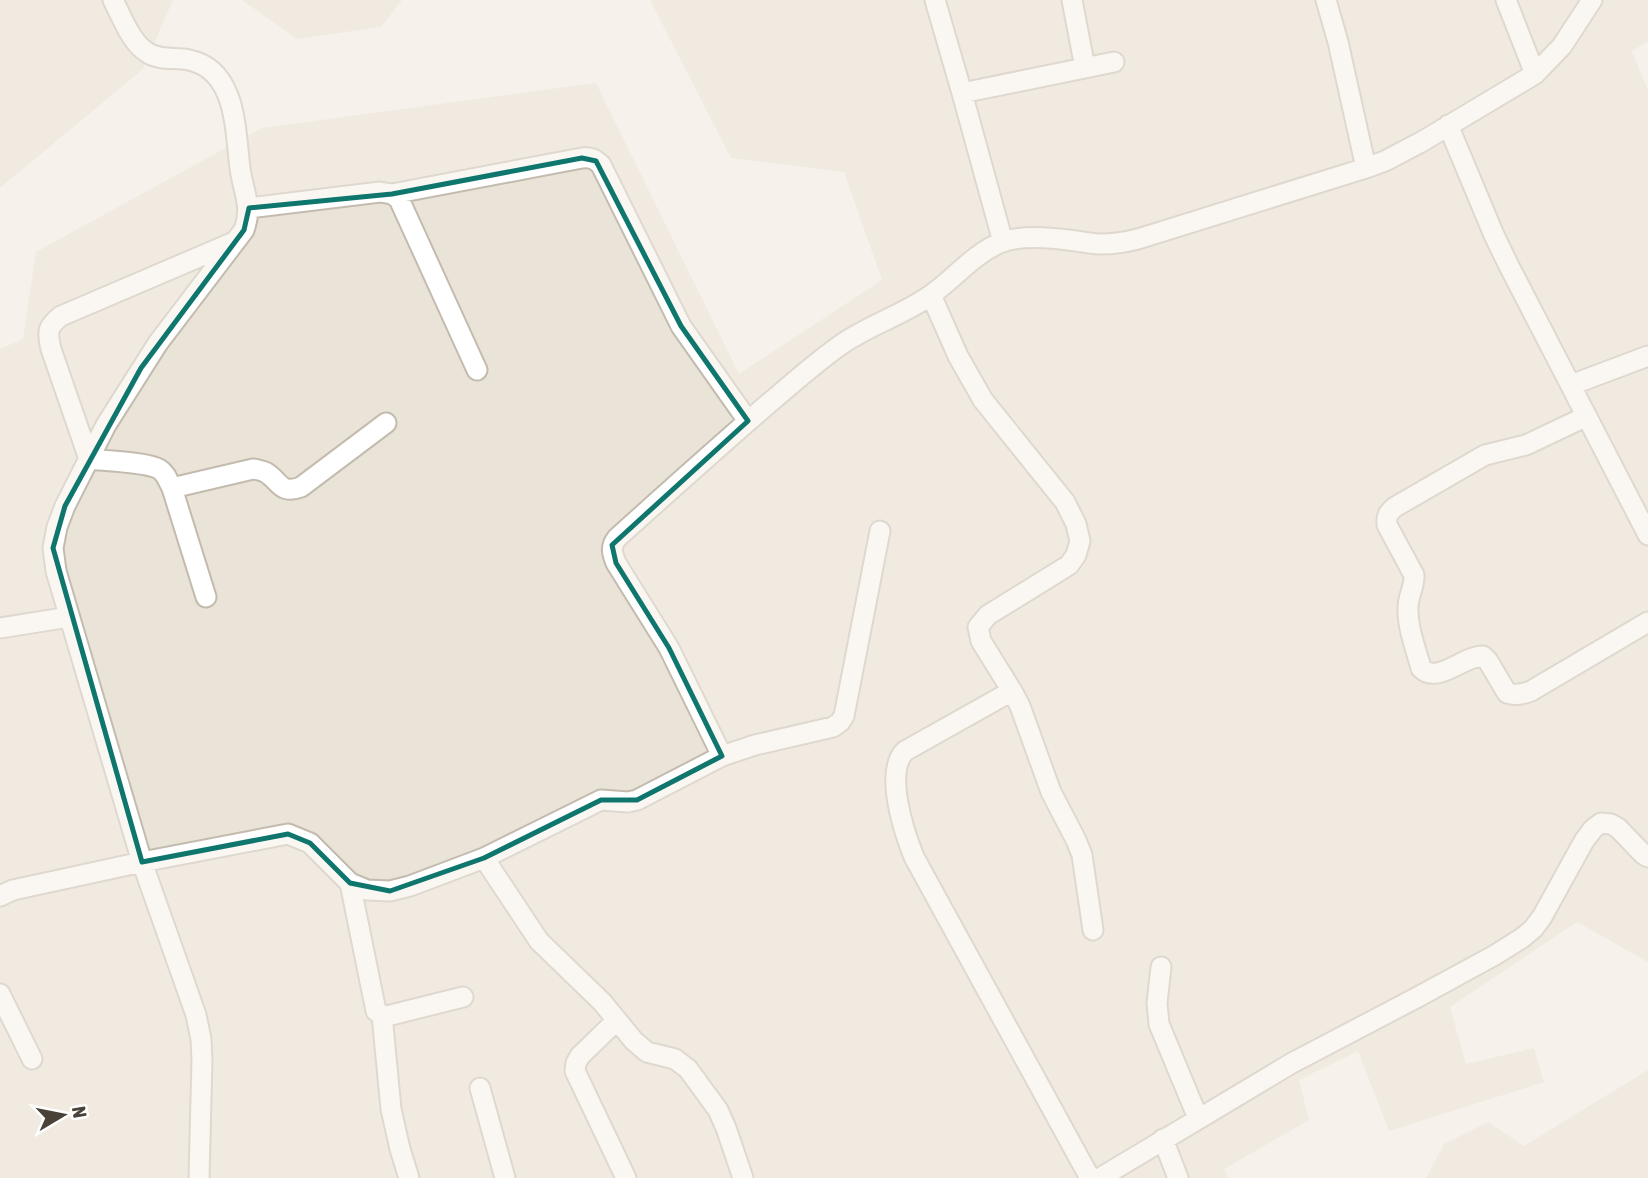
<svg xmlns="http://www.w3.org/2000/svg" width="1648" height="1178" font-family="'Asap Condensed',sans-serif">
  <rect width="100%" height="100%" fill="#f5f1ea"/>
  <path fill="#eae3d8" d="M0,0H173L143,69L0,188Z
    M242,0H402L381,27L297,39Z
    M650,0H1648V41L1632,51L1648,91V962L1577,922L1450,1007L1466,1064L1534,1048L1544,1082L1389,1131L1358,1051L1299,1080L1309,1120L1224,1169L1229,1178H0V349L23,339L36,252L262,128L596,83L739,374L882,280L844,172L731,158Z
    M1648,1070V1178H1426L1444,1144L1488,1122L1524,1146Z"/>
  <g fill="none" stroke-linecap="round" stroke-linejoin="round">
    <g stroke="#c4bbaf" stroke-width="23">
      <path id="minor" d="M113,0C122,17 131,43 148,53C161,61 176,57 189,60C237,70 235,130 240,168C243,192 253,206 244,230L158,343L106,425L65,506L57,527L53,548L56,571L142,862L196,1015L201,1039L202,1060L199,1178
        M935,0L962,93L1003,242
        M1072,0L1085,68
        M1326,0L1338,42L1366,168
        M1506,0L1535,74
        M962,93L1114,62
        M1448,125L1494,235L1508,264L1648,535
        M392,194L582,158C591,157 595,159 601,165L681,326L748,421
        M249,208L380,192L392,194L399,199L477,370
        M931,295L958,356L983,400L1065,502L1076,524L1080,541L1076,555L1069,565L988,615L978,627L981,641L1012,691L1020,706L1051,792L1076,840L1082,855L1093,930
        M1571,385L1648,356
        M1587,416L1526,445L1485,455L1395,507C1388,513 1386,516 1387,525L1414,575C1415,586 1408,596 1408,607C1407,627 1416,649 1421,668C1437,685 1463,656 1483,656L1488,661L1507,693C1516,696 1523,694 1531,691L1648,622
        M172,488L253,469C255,469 263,471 265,472C280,480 279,495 301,487L386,423
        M206,597L172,488C168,481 166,473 159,469C147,462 105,461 89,459L51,349C47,331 47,327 61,316L234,242
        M0,628L69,617
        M1012,691L905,751C884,772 904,832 914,857L1090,1178
        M722,756L669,648L616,563C612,553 610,547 617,538C667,493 717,448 768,404C792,384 816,362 842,344C868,326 899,316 925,299C952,282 972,254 1002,242C1021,235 1055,238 1076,241C1084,242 1093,244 1102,244C1114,244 1126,242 1138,239L1366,168L1385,161L1423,141L1535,74L1562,46L1592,0
        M484,858L539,941L602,1002L634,1041L647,1052L675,1059L688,1069L718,1110L726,1128L743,1178
        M350,883L376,1011L382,1015L387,1016L463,997
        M0,896L13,890L142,862L288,834L310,843L350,883L367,890L390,891L410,886L484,858L601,800L628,802L637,800L722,756L755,745L833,727L840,722L844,716L880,531
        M1161,967L1157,1003L1159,1024L1198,1118
        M0,994L32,1059
        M382,1015L391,1109L400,1149L409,1178
        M617,1020L580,1056L576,1063L575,1071L626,1178
        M480,1088L505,1178
        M1163,1139L1178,1178
        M1100,1178L1292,1063L1416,998L1495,955L1522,938L1533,929L1542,917L1584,841L1593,829L1601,823L1611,824L1618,828L1643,854L1648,857"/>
    </g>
    <use href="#minor" stroke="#fff" stroke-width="19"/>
  </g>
  <path d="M0 0H1648V1178H0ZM582,158L596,161L681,326L748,421L612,545L616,563L669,648L722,756L637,800H601L484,858L390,891L350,883L310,843L288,834L142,862L53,548L65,506L141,368L244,230L249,208L392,194Z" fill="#f5f1ea" fill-opacity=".55" fill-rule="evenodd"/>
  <path fill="none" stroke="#0f766e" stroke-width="5" stroke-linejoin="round" d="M582,158L596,161L681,326L748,421L612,545L616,563L669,648L722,756L637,800H601L484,858L390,891L350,883L310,843L288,834L142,862L53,548L65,506L141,368L244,230L249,208L392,194Z"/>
  <g transform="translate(63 1115) rotate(80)" stroke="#ffffff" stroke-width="5" paint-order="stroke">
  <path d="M0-5L12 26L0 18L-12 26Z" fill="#4a4138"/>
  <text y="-10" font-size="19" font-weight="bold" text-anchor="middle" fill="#4a4138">N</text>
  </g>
</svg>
